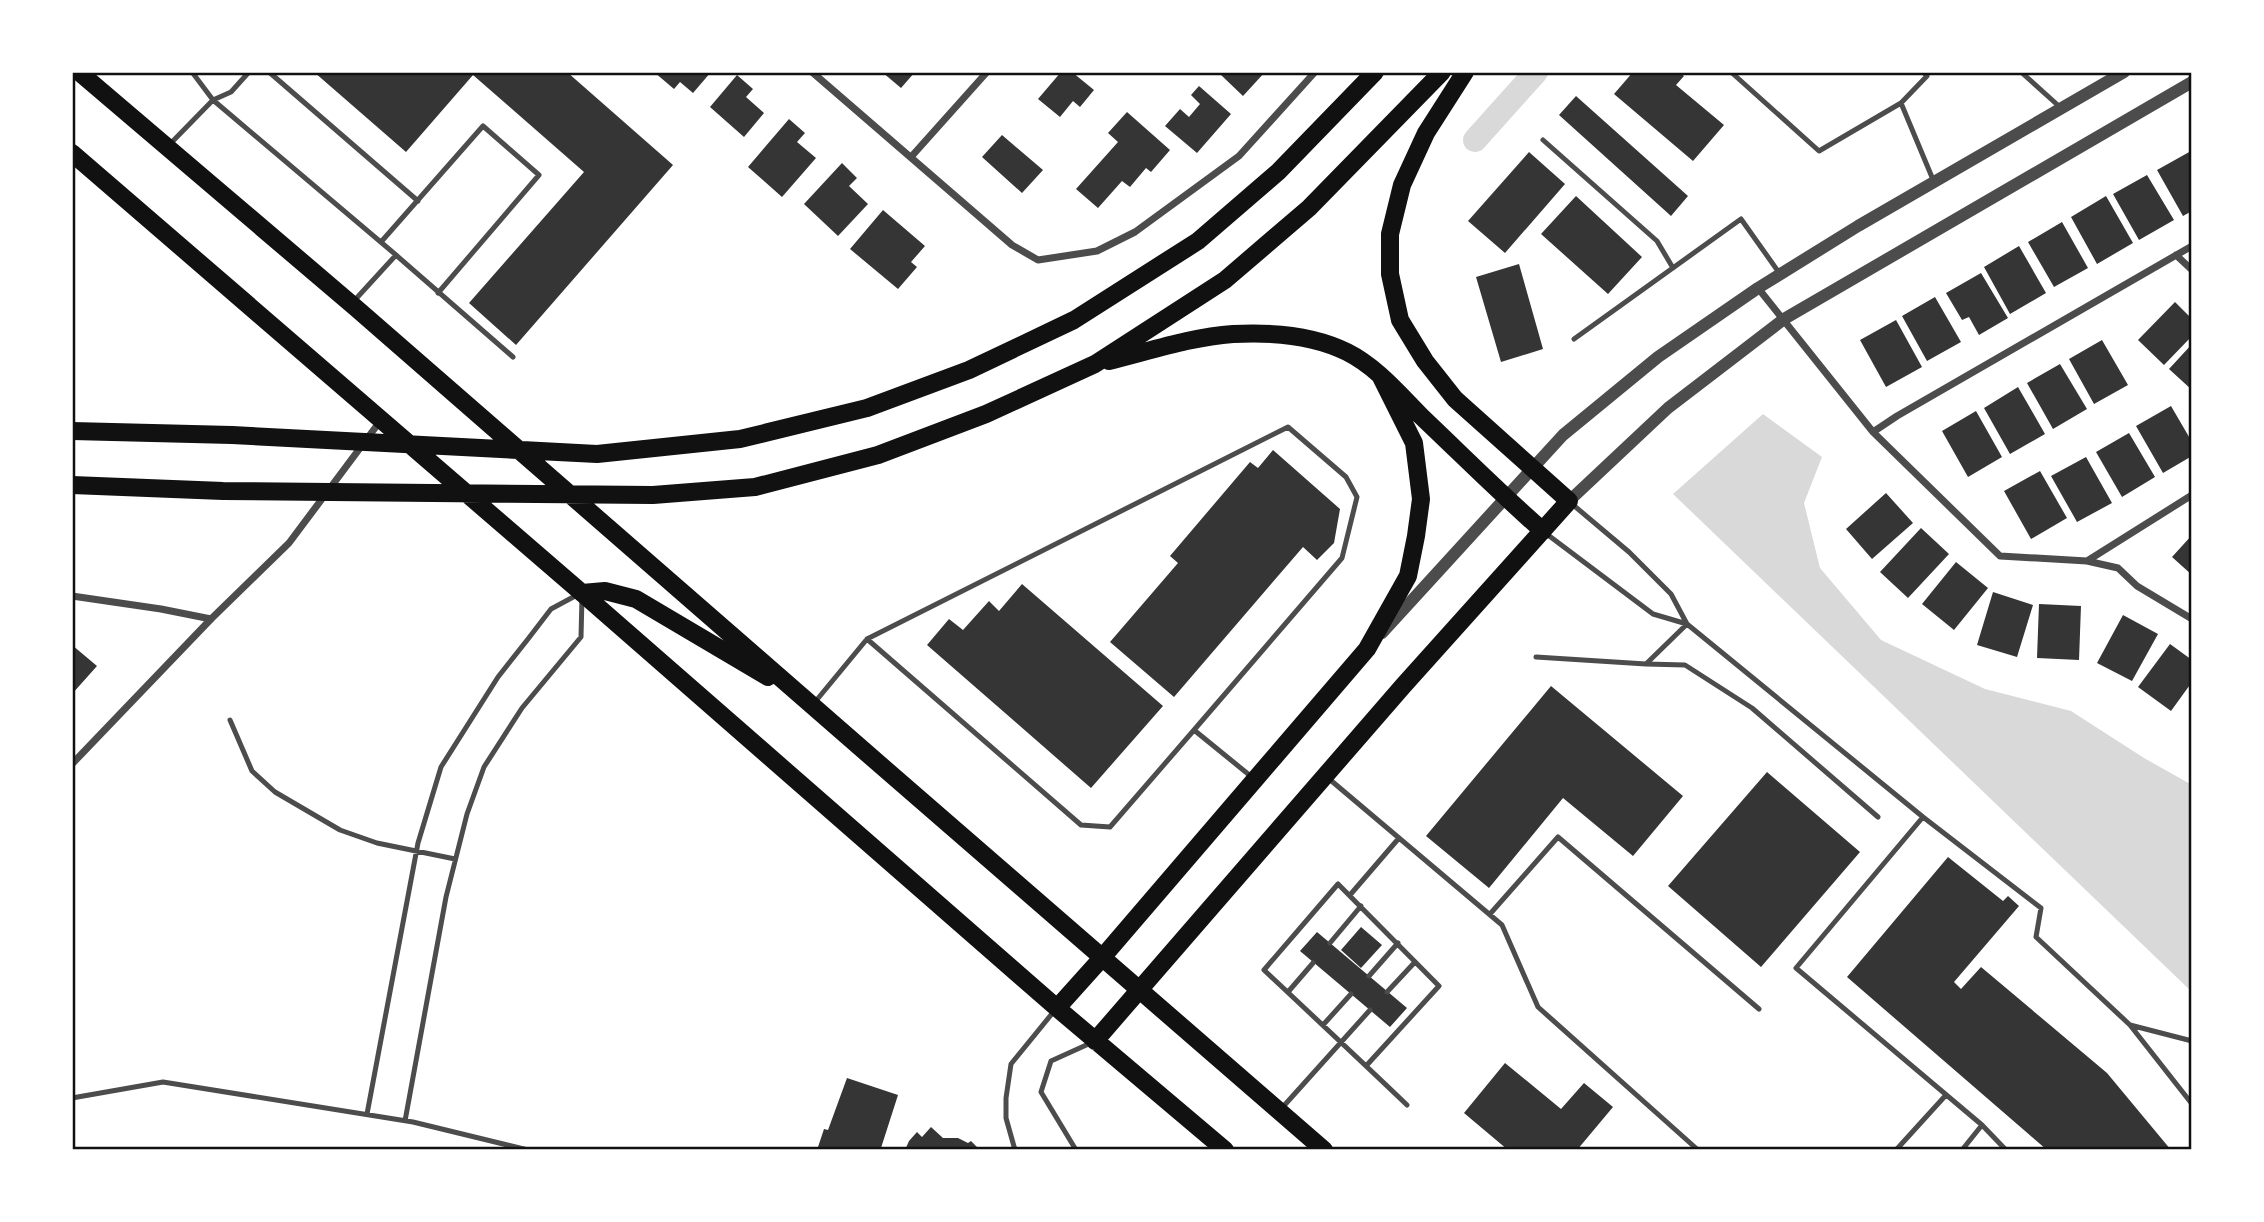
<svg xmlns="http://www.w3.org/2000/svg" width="2264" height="1222" font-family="Jost,sans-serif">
  <rect width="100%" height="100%" fill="#fff"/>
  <path fill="#d9d9d9" d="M1763,414L1822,457L1804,503L1820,568L1881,640L1985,689L2071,711L2144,758L2192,785V992L1673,494Z"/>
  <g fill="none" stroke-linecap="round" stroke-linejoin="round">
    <path stroke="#d9d9d9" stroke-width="24" d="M1475,140L1536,72"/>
  </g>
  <path fill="#353535" d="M314,72H567L673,165L516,345L469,303L584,172L473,75L406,152Z
    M654,72H711L693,93L680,82L674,89Z
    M882,72H915L901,88Z
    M1061,72H1072L1094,90L1080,107L1073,101L1060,117L1038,99Z
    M1224,72H1265L1243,96L1221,75Z
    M1633,72H1679L1684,76L1676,85L1724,125L1693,161L1614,94Z
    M737,75L753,89L746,97L764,113L744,137L710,107Z
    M1199,86L1231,114L1197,153L1165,126L1180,109L1189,117L1200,104L1191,95Z
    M1576,96L1688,196L1671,216L1559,115Z
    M1127,112L1170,150L1151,172L1146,168L1130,187L1122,181L1098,208L1076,189L1118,142L1108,133Z
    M789,119L805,133L797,142L816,158L782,197L748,167Z
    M1002,135L1043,170L1022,193L982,157Z
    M2191,151L2192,211L2183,216L2157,170Z
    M1529,152L1565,184L1505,253L1468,221Z
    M842,163L857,178L849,186L868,204L838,236L804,204Z
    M2147,175L2174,220L2139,240L2113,194Z
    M1576,196L1642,257L1608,294L1541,234Z
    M2106,196L2133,243L2097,264L2071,217Z
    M883,210L925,246L911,262L917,267L898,289L850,249Z
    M2062,222L2088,268L2054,287L2028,242Z
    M2019,246L2046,293L2010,314L1984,267Z
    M1519,264L1543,349L1501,362L1476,277Z
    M1981,273L2008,318L1979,335L1969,317L1962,320L1946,293Z
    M1935,297L1961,342L1927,361L1902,316Z
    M2175,302L2192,319V336L2164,365L2138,340Z
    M1896,320L1922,367L1886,387L1860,340Z
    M2102,340L2128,385L2094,404L2069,359Z
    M2192,344V390L2169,369Z
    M2060,364L2087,409L2053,429L2027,383Z
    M2018,387L2045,434L2010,454L1984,408Z
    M2171,406L2192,442V456L2163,473L2136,426Z
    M1976,411L2002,457L1968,477L1942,431Z
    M2129,433L2155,477L2122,497L2096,452Z
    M1273,450L1340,509L1334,543L1317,560L1303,547L1174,697L1110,642L1178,563L1170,556L1250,462L1258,468Z
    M2086,457L2112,503L2077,522L2051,476Z
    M2040,471L2067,518L2031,539L2004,491Z
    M1886,493L1913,523L1872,559L1846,529Z
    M1921,528L1949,554L1908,598L1880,572Z
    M2192,535V575L2172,557Z
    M1956,562L1988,588L1954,630L1922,604Z
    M1022,584L1163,706L1091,788L927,645L949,619L963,630L989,601L999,611Z
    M1993,592L2033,605L2017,657L1977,645Z
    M2039,604L2081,606L2079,660L2037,658Z
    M2123,615L2158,634L2132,681L2097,663Z
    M2170,644L2192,660V682L2171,711L2138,687Z
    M72,645L97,666L72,694Z
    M1551,686L1683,796L1633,856L1563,798L1489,888L1426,836Z
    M1767,772L1860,852L1761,967L1668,886Z
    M1948,857L2003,901L2008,896L2019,906L1954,982L1961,989L1981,967L2107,1073L2171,1150H2047L1847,977Z
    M1361,927L1382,945L1361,968L1341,950Z
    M1317,932L1407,1008L1390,1027L1300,951Z
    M1505,1063L1561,1109L1584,1083L1613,1107L1577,1150H1508L1464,1113Z
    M847,1078L898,1095L881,1148L887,1150H817L824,1129L828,1130Z
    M931,1127L943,1138H958L968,1143L971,1141L978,1148L974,1150H905L909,1141L917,1132L922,1137Z"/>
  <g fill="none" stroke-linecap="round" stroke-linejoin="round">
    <path stroke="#4c4c4c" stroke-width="5" d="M192,72L213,100L396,255
      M269,72L418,201
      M1731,72L1819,151L1901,103L1934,182
      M2021,72L2061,108
      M1901,103L1927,76L1923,72
      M1543,140L1657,241L1673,268
      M170,144L213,100L231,92L249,72
      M381,242L483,126L539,175L438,293
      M353,302L396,255L513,357
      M1574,339L1741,219L1780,274
      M1572,504L1629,552L1671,594L1687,624L1923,817L1796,968L1982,1125L2006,1150
      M1544,532L1653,614L1687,624
      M867,639L1081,825L1110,827L1194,730
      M1536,657L1646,664L1687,624
      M1646,664L1685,665L1752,708L1878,817
      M815,702L867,639L1288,427L1346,477L1357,497L1342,558L1194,730L1253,778
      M230,720L252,771L275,792L340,830L377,843L455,859
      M1328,778L1502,925L1538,1007L1698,1150
      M1923,817L2041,908L2036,937L2130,1025L2192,1041
      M1350,895L1399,838
      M1490,914L1558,837L1759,1009
      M1330,943L1361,906
      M1369,976L1398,943
      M1288,992L1313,963
      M1387,992L1415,962
      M1323,1025L1351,994
      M2130,1025L2192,1104
      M1366,1066L1439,986L1338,884L1264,970C1312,1015 1360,1060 1407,1105
      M72,1098L163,1082L413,1122L528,1150
      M1281,1109L1370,1010
      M367,1114L418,843L441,767L498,677L528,639L551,609L577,595
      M405,1121L446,897L467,814L484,767L522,708L581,637L582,597
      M1015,1150L1006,1118V1098L1011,1064L1055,1010
      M1076,1150L1041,1092L1051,1061L1093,1042
      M1896,1150L1946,1095
      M1962,1150L1982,1125"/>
    <path stroke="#4c4c4c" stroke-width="7" d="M812,72L1012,245L1038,260L1097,251L1135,232L1239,156L1315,72
      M911,157L987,72
      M2176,255L2192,270
      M1758,288L1873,432L2000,556L2087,561L2118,568L2137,586L2192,619
      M1873,432L1897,416L2192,246
      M2087,561L2192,495
      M72,596L161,609L211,619
      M72,764L211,619L289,543L381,420"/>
    <path stroke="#4c4c4c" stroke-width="12" d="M1569,501L1668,408L1784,319L2192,82
      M1382,633L1563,435L1658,357L1758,288L1858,226L2124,72"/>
    <path stroke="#111" stroke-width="18" d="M79,72C171,151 264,229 356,308C679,588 1000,871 1324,1150
      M72,153L582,593L1057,1008L1225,1150
      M1109,361C1150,351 1191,337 1233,334C1271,332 1313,335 1347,352C1377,367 1400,395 1423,418C1463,456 1502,495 1543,531
      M72,431L232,435L597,454L740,439L867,408L969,370L1074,320L1198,241L1278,172L1375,72
      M72,485L223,491L653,495L755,487L878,455L986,414L1095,364L1225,280L1309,208L1442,72
      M582,593L605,591L636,599L768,677
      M1057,1008L1101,959L1367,649L1408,576L1416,536L1421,499L1414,443L1380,375
      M1095,1041L1403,686L1569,501L1455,399L1425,361L1400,320L1390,274V234L1402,185L1426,133L1465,72"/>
  </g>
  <rect width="2264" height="1222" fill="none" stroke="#ffffff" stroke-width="147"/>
  <rect x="74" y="74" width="2116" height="1074" fill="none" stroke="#111" stroke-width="2.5"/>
</svg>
